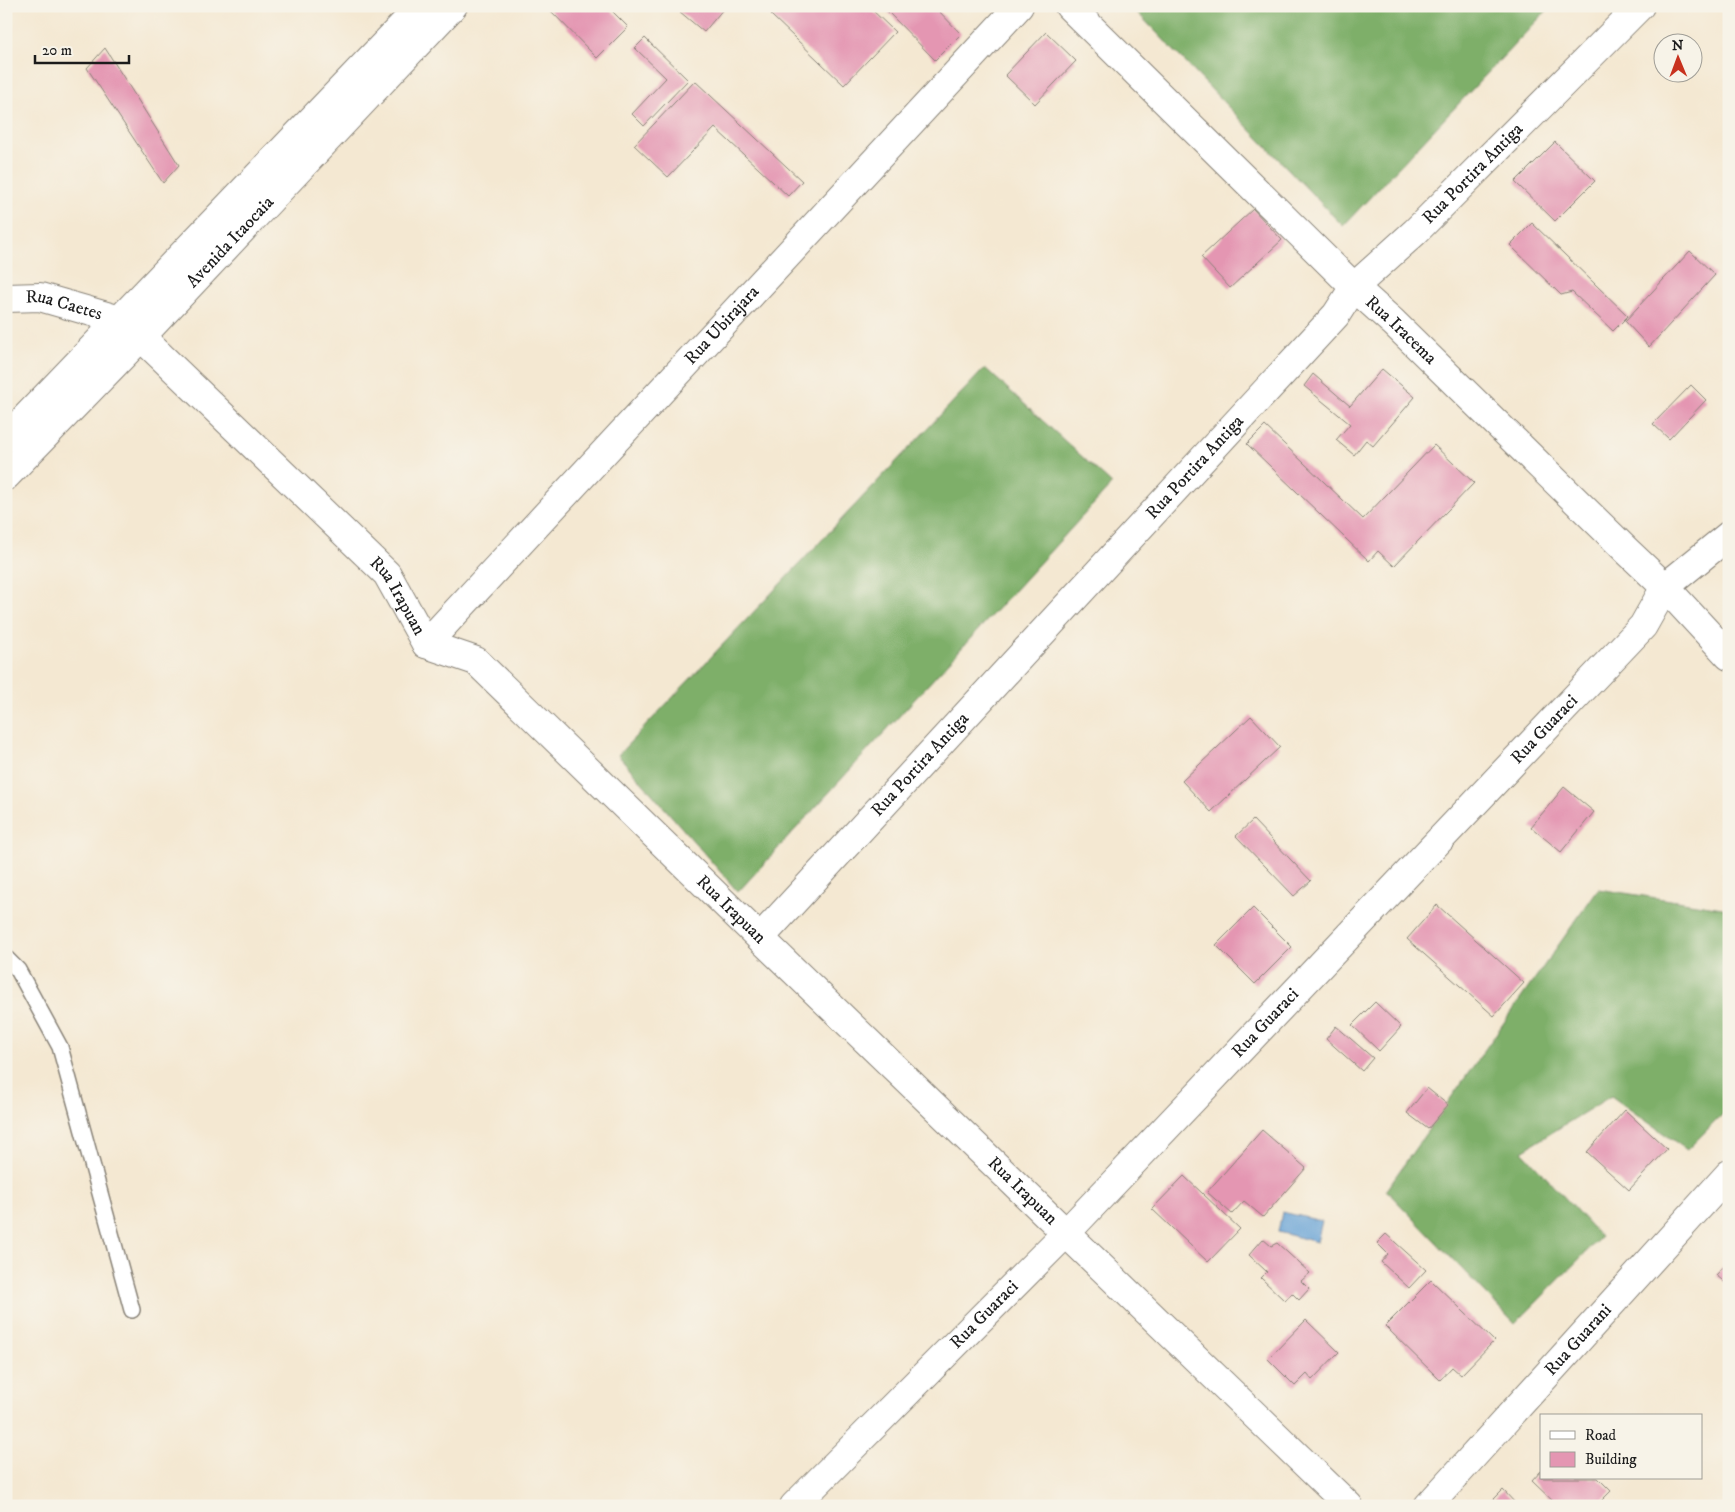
<svg xmlns="http://www.w3.org/2000/svg" width="1735" height="1512" font-family="'IM FELL DW Pica',serif">
  <rect width="100%" height="100%" fill="#f7f3e8"/>
  <filter id="ink" filterUnits="userSpaceOnUse"><feTurbulence type="fractalNoise" baseFrequency=".02" numOctaves="2"/><feDisplacementMap in="SourceGraphic" scale="10" xChannelSelector="R" yChannelSelector="G"/><feConvolveMatrix kernelMatrix="1 2 1 2 8 2 1 2 1" color-interpolation-filters="sRGB"/></filter>
  <filter id="wash" filterUnits="userSpaceOnUse"><feTurbulence type="fractalNoise" baseFrequency=".0096" numOctaves="4" result="noise"/><feDisplacementMap in="SourceGraphic" scale="20" xChannelSelector="R" yChannelSelector="G"/><feGaussianBlur stdDeviation="1.12" result="paint"/><feColorMatrix in="noise" values="0 0 0 0 0 0 0 0 0 0 0 0 0 0 0 0 0 1.4 0 .05"/><feComposite in="paint" operator="in"/></filter>
  <g filter="url(#wash)">
    <rect width="100%" height="100%" fill="#f4e8d2"/>
    <path fill="#7eaf69" stroke="#4d6642" d="M1131,6H1551L1343,226Z
      M985,368L1112,484L738,892L618,755Z
      M1598,889L1729,909V1108L1687,1150L1611,1096L1522,1151L1601,1237L1515,1324L1386,1190Z"/>
    <path fill="#65a1d6" stroke="#405e79" d="M1282,1212L1322,1221L1317,1242L1278,1232Z"/>
    <g id="blocks">
      <path fill="#e496b2" d="M546,6H607L628,27L597,58Z
        M673,6H722L724,8L704,32Z
        M779,6H868L895,32L844,85L771,15Z
        M892,6H934L961,34L935,60L887,11Z
        M1046,32L1076,61L1035,104L1005,75Z
        M645,38L688,80L644,126L632,114L666,78L635,48Z
        M105,48L179,165L163,183L87,68Z
        M695,81L802,181L788,196L715,128L668,177L634,145Z
        M1555,142L1595,181L1555,221L1515,182Z
        M1253,209L1282,240L1230,288L1201,257Z
        M1532,223L1628,316L1613,331L1572,292L1561,295L1510,245Z
        M1690,251L1715,275L1649,347L1625,321Z
        M1382,369L1415,397L1373,446L1366,440L1354,455L1336,440L1350,424L1304,386L1313,374L1350,406Z
        M1691,385L1706,400L1669,439L1653,424Z
        M1265,426L1363,519L1434,445L1474,483L1394,566L1378,551L1369,561L1247,444Z
        M1251,716L1280,747L1211,812L1182,781Z
        M1564,787L1594,812L1561,852L1531,827Z
        M1253,820L1311,881L1294,896L1236,836Z
        M1437,905L1524,983L1494,1016L1407,939Z
        M1253,908L1292,947L1255,984L1216,945Z
        M1375,1002L1401,1027L1379,1051L1352,1025Z
        M1336,1026L1373,1058L1362,1071L1326,1039Z
        M1427,1088L1448,1105L1428,1129L1407,1113Z
        M1625,1110L1667,1149L1629,1190L1587,1152Z
        M1262,1130L1306,1168L1263,1217L1244,1201L1232,1214L1207,1192Z
        M1184,1176L1240,1229L1208,1262L1152,1209Z
        M1386,1234L1426,1270L1409,1288L1381,1262L1388,1254L1377,1243Z
        M1263,1239L1271,1246L1277,1243L1310,1273L1301,1281L1309,1289L1299,1300L1292,1293L1285,1301L1261,1278L1267,1272L1249,1255Z
        M1729,1261V1286L1716,1275Z
        M1431,1280L1494,1341L1461,1375L1452,1367L1440,1380L1385,1326Z
        M1306,1320L1339,1352L1312,1380L1307,1374L1295,1386L1268,1359Z
        M1541,1471V1478H1598L1611,1491L1596,1506H1558L1532,1481Z
        M1503,1490L1518,1506H1487Z"/>
    </g>
  </g>
  <g filter="url(#ink)">
    <use href="#blocks" fill-opacity="0" stroke="#888277" stroke-width="1"/>
    <g fill="none" stroke-linecap="round" stroke-linejoin="round">
      <g stroke="#888277" stroke-width="18">
        <path id="lane" d="M6,958L18,970L60,1047L132,1310"/>
      </g>
      <g stroke="#888277" stroke-width="30">
        <g id="street">
          <path id="s1" d="M1069,6L1354,287L1394,323L1626,550L1665,587L1729,656"/>
          <path id="s2" d="M6,298L40,297L120,320L141,337L387,574L426,644L476,661L760,938L1349,1506"/>
          <path id="s3" d="M426,644L1019,6"/>
          <path id="s4" d="M760,938L1336,315L1354,287L1415,232L1640,6"/>
          <path id="s5" d="M794,1506L1067,1232L1643,626L1665,587L1729,535"/>
          <path id="s6" d="M1428,1506L1729,1174"/>
        </g>
      </g>
      <g stroke="#888277" stroke-width="30">
        <g id="secondary">
          <path d="M6,438L421,6"/>
          <path id="s7" d="M6,476L141,337L453,6"/>
        </g>
      </g>
      <use href="#lane" stroke="#fff" stroke-width="15"/>
      <use href="#street" stroke="#fff" stroke-width="28"/>
      <use href="#secondary" stroke="#fff" stroke-width="28"/>
    </g>
  </g>
  <g text-anchor="middle" dominant-baseline="central" stroke-width="4" stroke-linejoin="round" paint-order="stroke">
    <g font-size="18" fill="#1c1c1c" stroke="#f7f3e8">
      <text stroke="none"><textPath href="#s4" startOffset="1046">Rua Portira Antiga</textPath></text>
      <text stroke="none"><textPath href="#s7" startOffset="324">Avenida Itaocaia</textPath></text>
      <text stroke="none"><textPath href="#s2" startOffset="59">Rua Caetes</textPath></text>
      <text stroke="none"><textPath href="#s3" startOffset="435">Rua Ubirajara</textPath></text>
      <text stroke="none"><textPath href="#s1" startOffset="464">Rua Iracema</textPath></text>
      <text stroke="none"><textPath href="#s4" startOffset="641">Rua Portira Antiga</textPath></text>
      <text stroke="none"><textPath href="#s2" startOffset="510">Rua Irapuan</textPath></text>
      <text stroke="none"><textPath href="#s5" startOffset="1080">Rua Guaraci</textPath></text>
      <text stroke="none"><textPath href="#s4" startOffset="236">Rua Portira Antiga</textPath></text>
      <text stroke="none"><textPath href="#s2" startOffset="975">Rua Irapuan</textPath></text>
      <text stroke="none"><textPath href="#s5" startOffset="675">Rua Guaraci</textPath></text>
      <text stroke="none"><textPath href="#s2" startOffset="1380">Rua Irapuan</textPath></text>
      <text stroke="none"><textPath href="#s5" startOffset="270">Rua Guaraci</textPath></text>
      <text stroke="none"><textPath href="#s6" startOffset="224">Rua Guarani</textPath></text>
    </g>
  </g>
  <rect width="1735" height="1512" fill="none" stroke="#f7f3e8" stroke-width="25"/>
  <rect x="1540" y="1414" width="162" height="65" fill="#f7f3e8" stroke="#9f9d96"/>
  <rect x="1550" y="1431" width="25" height="8" fill="#ffffff" stroke="#9f9d96"/>
  <text x="1585" y="1440" font-size="15" fill="#1c1c1c">Road</text>
  <rect x="1550" y="1452" width="25" height="15" fill="#e496b2" stroke="#9f9d96"/>
  <text x="1585" y="1464" font-size="15" fill="#1c1c1c">Building</text>
  <g transform="translate(1678 58) rotate(359)"><circle r="24" fill="#f7f3e8" stroke="#9f9d96"/>
  <path d="M0-4L9 19L0 12L-9 19Z" fill="#c8321e"/>
  <text y="-8" font-size="14" font-weight="bold" text-anchor="middle" fill="#1c1c1c">N</text>
  </g>
  <path d="M35 55v8h94v-8" fill="none" stroke="#1c1c1c" stroke-width="2.5"/>
  <text x="42" y="55" font-size="15" fill="#1c1c1c" stroke="#f7f3e8" stroke-width="4" paint-order="stroke">20 m</text>
</svg>
